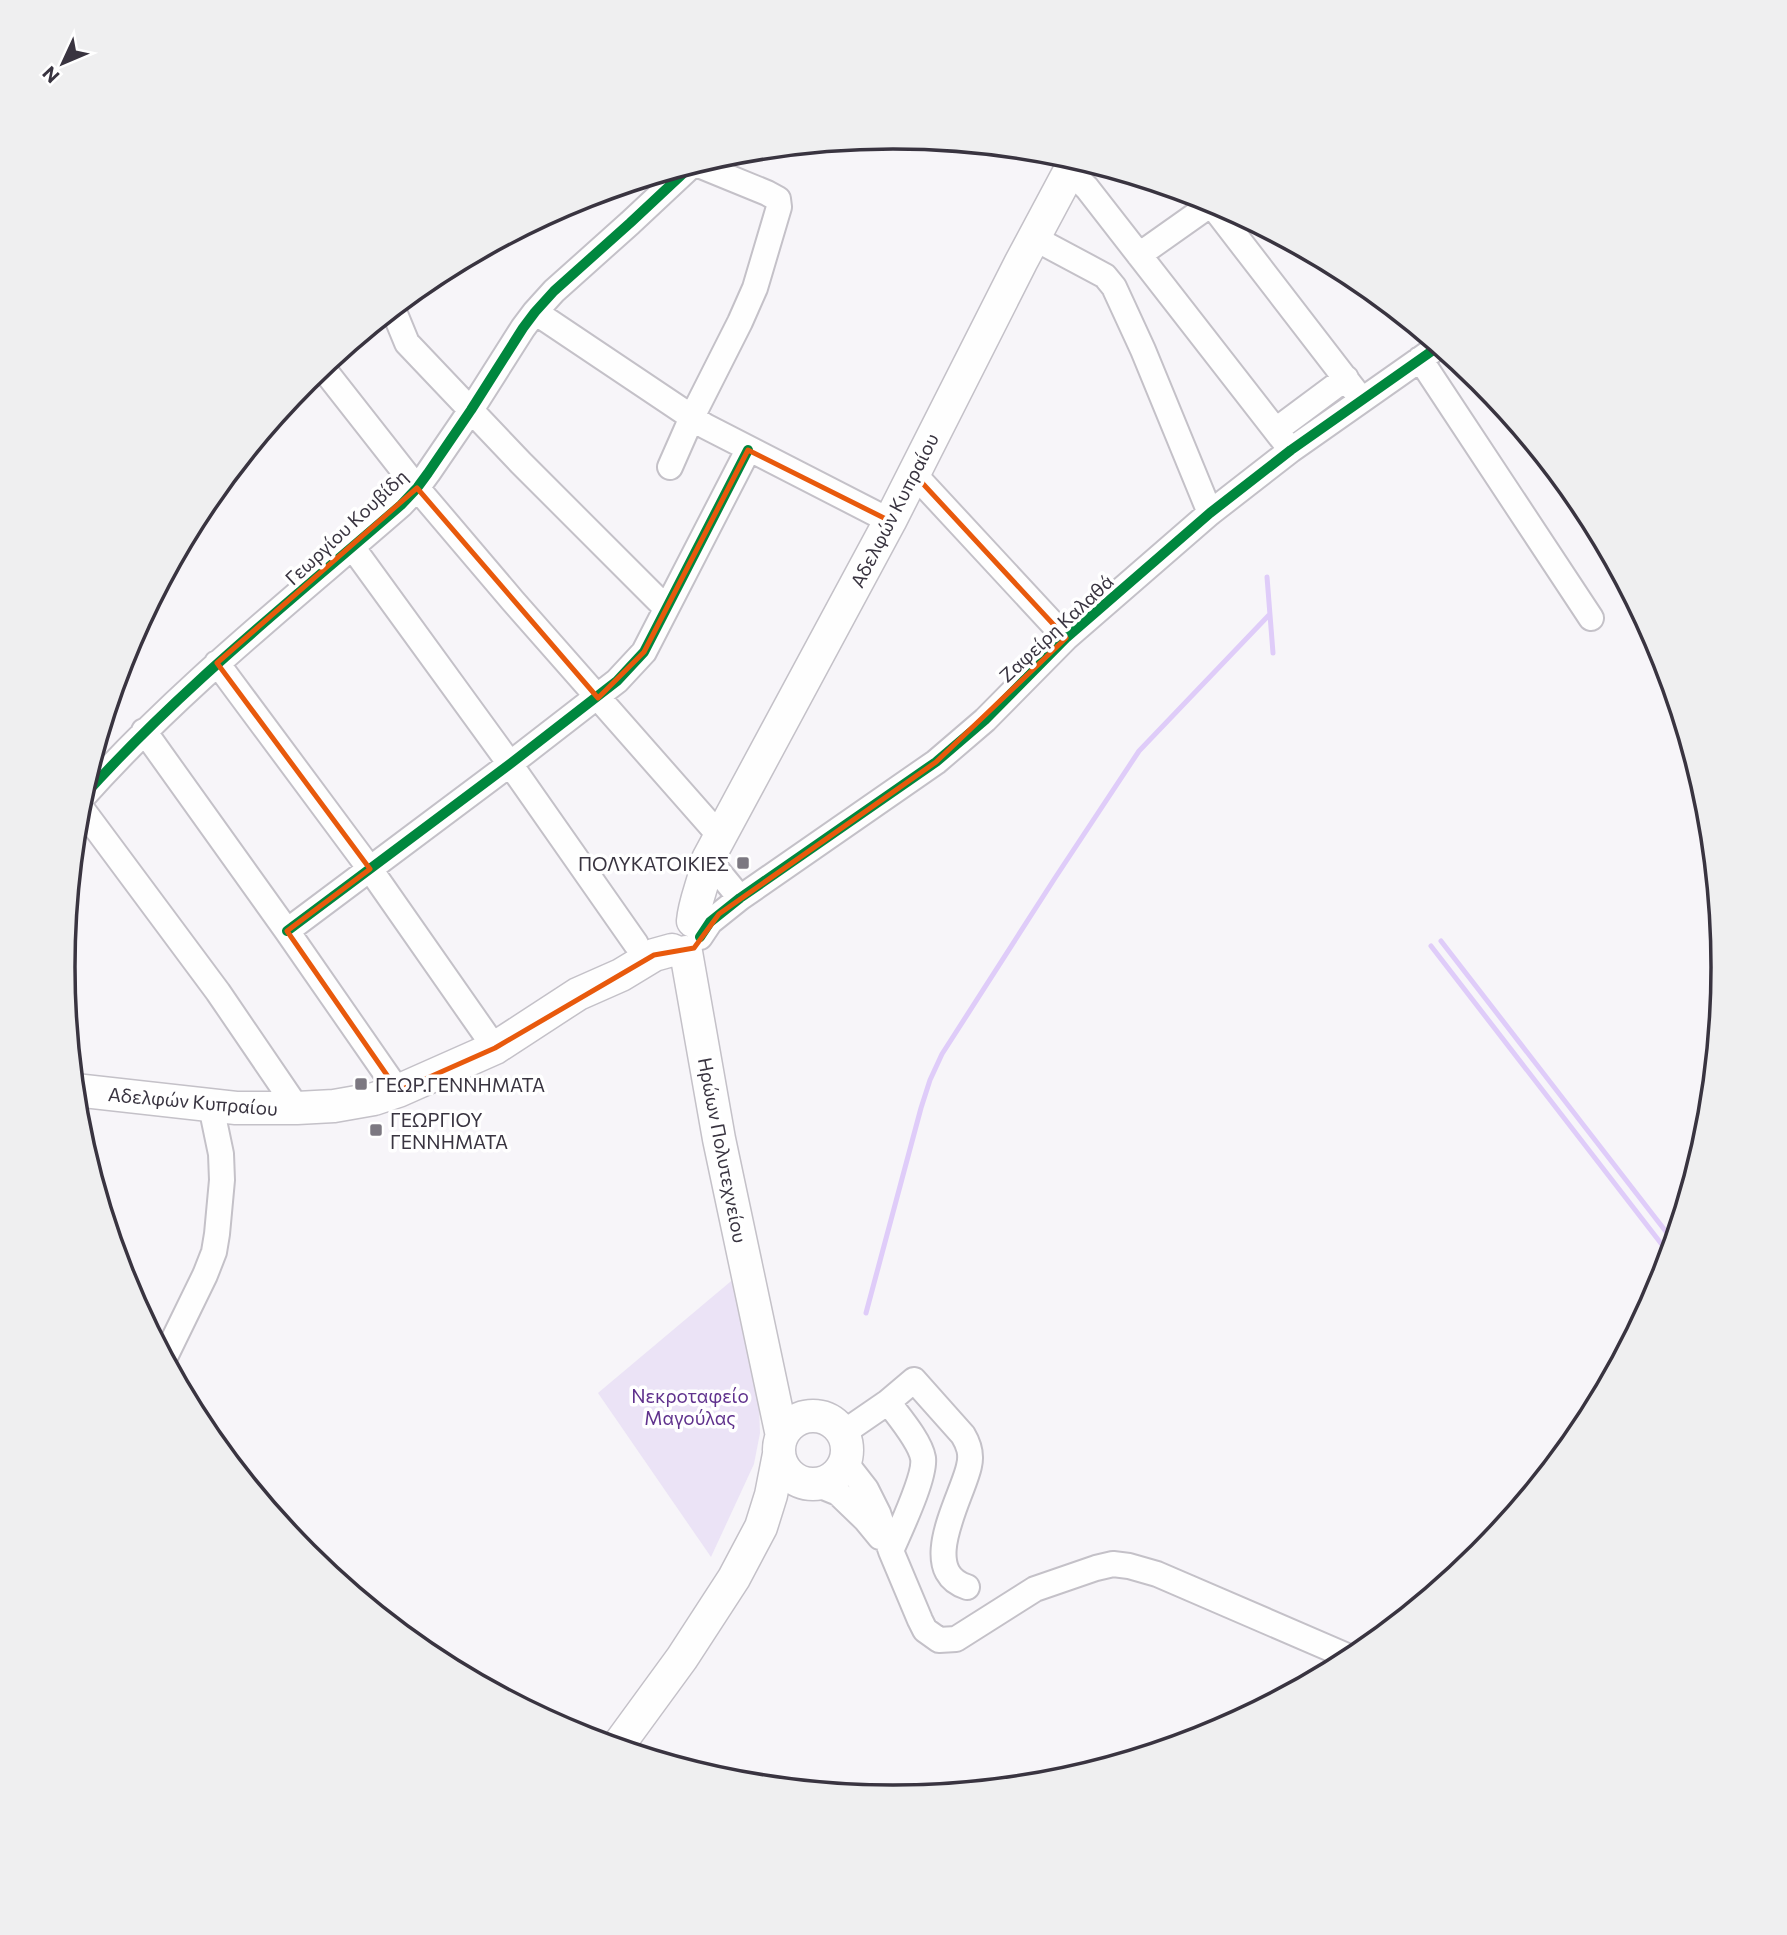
<svg xmlns="http://www.w3.org/2000/svg" width="1787" height="1935" font-family="Commissioner,sans-serif">
  <rect width="100%" height="100%" fill="#f7f5f9"/>
  <path fill="#ebe3f6" d="M736,1277L759,1406L760,1433L754,1464L711,1557L598,1393Z"/>
  <g fill="none" stroke-linecap="round" stroke-linejoin="round">
    <path stroke="#dfccf9" stroke-width="5" d="M1471,386L1481,381
      M1267,577L1273,653
      M1441,941L1674,1242
      M1431,946L1670,1255
      M866,1313L921,1108L930,1080L942,1054L1055,878L1139,751L1269,615"/>
    <g stroke="#c4c1c8" stroke-width="28">
      <path id="minor" d="M1070,171L1087,188L1291,450
        M1211,204L1362,400
        M1034,238L1105,276L1114,287L1143,350L1210,513
        M1139,255L1214,202
        M393,309L407,343L521,463L666,608
        M535,312L705,426L890,521
        M1420,359L1591,618
        M322,367L417,488L513,601L720,836
        M1276,430L1346,378
        M670,467L692,417L740,322L755,288L779,207L778,199L767,193L696,164
        M913,473L1066,638
        M353,548L510,764L636,944
        M217,663L370,869L495,1048
        M144,731L287,931L398,1091
        M81,799C178,690 292,600 401,505L417,488L428,473L471,410L523,328L535,312L554,291L630,223L692,165
        M79,805L218,992L297,1108
        M708,859L740,898
        M287,931L510,764L617,681L644,652L748,450
        M700,937L710,922L740,898L936,762L985,720L1066,638L1210,513L1291,450L1439,346
        M165,1357L205,1275L214,1252L217,1234L222,1180L221,1154L211,1106
        M888,1402C899,1417 920,1441 923,1458C926,1476 899,1532 891,1551
        M843,1433L888,1402L914,1380L963,1435C969,1445 972,1454 969,1466C963,1496 916,1571 967,1587
        M845,1462L866,1489L878,1513L891,1551L920,1620L925,1630L939,1640L956,1639L1035,1589L1096,1568L1113,1564L1129,1566L1157,1574L1354,1659
        M816,1484L838,1493L866,1520L880,1537"/>
    </g>
    <g stroke="#c4c1c8" stroke-width="35">
      <path id="major" d="M693,921C695,899 705,881 708,859L890,521L1021,262L1076,159
        M686,952L719,1139L782,1436
        M75,1090L236,1108H297L334,1106L374,1099L398,1091L495,1048L578,994L621,975L654,955L672,950
        M779 1450a34 34 0 1 1 68 0a34 34 0 1 1-68 0Z
        M617,1747L682,1658L734,1578L761,1527L771,1495L779,1454"/>
    </g>
    <use href="#minor" stroke="#fefefe" stroke-width="24"/>
    <use href="#major" stroke="#fefefe" stroke-width="32"/>
    <g stroke="#fff" stroke-width="15">
      <path id="cycleway" d="M81,799C178,690 292,600 401,505L417,488L428,473L471,410L523,328L535,312L554,291L630,223L692,165
        M287,931L510,764L617,681L644,652L748,450
        M700,937L710,922L740,898L936,762L985,720L1066,638L1210,513L1291,450L1439,346"/>
    </g>
    <use href="#cycleway" stroke="#00873e" stroke-width="10"/>
  </g>
  <path fill="none" stroke="#e8590c" stroke-width="5" stroke-linejoin="round" d="M748,450L890,521L913,473L1066,638L936,762L719,914L694,948L654,955L495,1048L398,1091L287,931L370,869L217,663L417,488L598,698L644,652Z"/>
  <g fill="#7c7881" stroke="#fff" stroke-width="2.5">
    <rect x="736" y="856" width="14" height="14" rx="3.5"/>
    <rect x="354" y="1077" width="14" height="14" rx="3.5"/>
    <rect x="369" y="1123" width="14" height="14" rx="3.5"/>
  </g>
  <g text-anchor="middle" dominant-baseline="central" stroke-width="7" stroke-linejoin="round" paint-order="stroke">
    <g font-size="19" fill="#393440" stroke="#fff">
      <text transform="translate(894 510) rotate(-63)">Αδελφών Κυπραίου</text>
      <text transform="translate(346 527) rotate(-43)">Γεωργίου Κουβίδη</text>
      <text transform="translate(1056 628) rotate(-43)">Ζαφείρη Καλαθά</text>
      <text transform="translate(193 1101) rotate(5)">Αδελφών Κυπραίου</text>
      <text transform="translate(723 1150) rotate(79)">Ηρώων Πολυτεχνείου</text>
    </g>
    <g font-size="19" fill="#393440" stroke="#fff" text-anchor="start">
      <text x="729" y="863" text-anchor="end">ΠΟΛΥΚΑΤΟΙΚΙΕΣ</text>
      <text x="375" y="1084">ΓΕΩΡ.ΓΕΝΝΗΜΑΤΑ</text>
      <text x="390" y="1119">ΓΕΩΡΓΙΟΥ<tspan x="390" dy="22">ΓΕΝΝΗΜΑΤΑ</tspan></text>
    </g>
    <g font-size="19" fill="#60328d" stroke="#fff">
      <text x="690" y="1395">Νεκροταφείο<tspan x="690" dy="22">Μαγούλας</tspan></text>
    </g>
  </g>
  <path d="M0 0H1787V1935H0ZM75 967a818 818 0 1 1 1636 0a818 818 0 1 1-1636 0Z" fill="#efeff0" fill-rule="evenodd"/>
  <path fill="none" stroke="#393440" stroke-width="3.5" d="M75 967a818 818 0 1 1 1636 0a818 818 0 1 1-1636 0Z"/>
  <g transform="translate(63 63) rotate(226)" stroke="#ffffff" stroke-width="5" paint-order="stroke">
  <path d="M0-5L12 26L0 18L-12 26Z" fill="#393440"/>
  <text y="-10" font-size="19" font-weight="bold" text-anchor="middle" fill="#393440">N</text>
  </g>
</svg>
